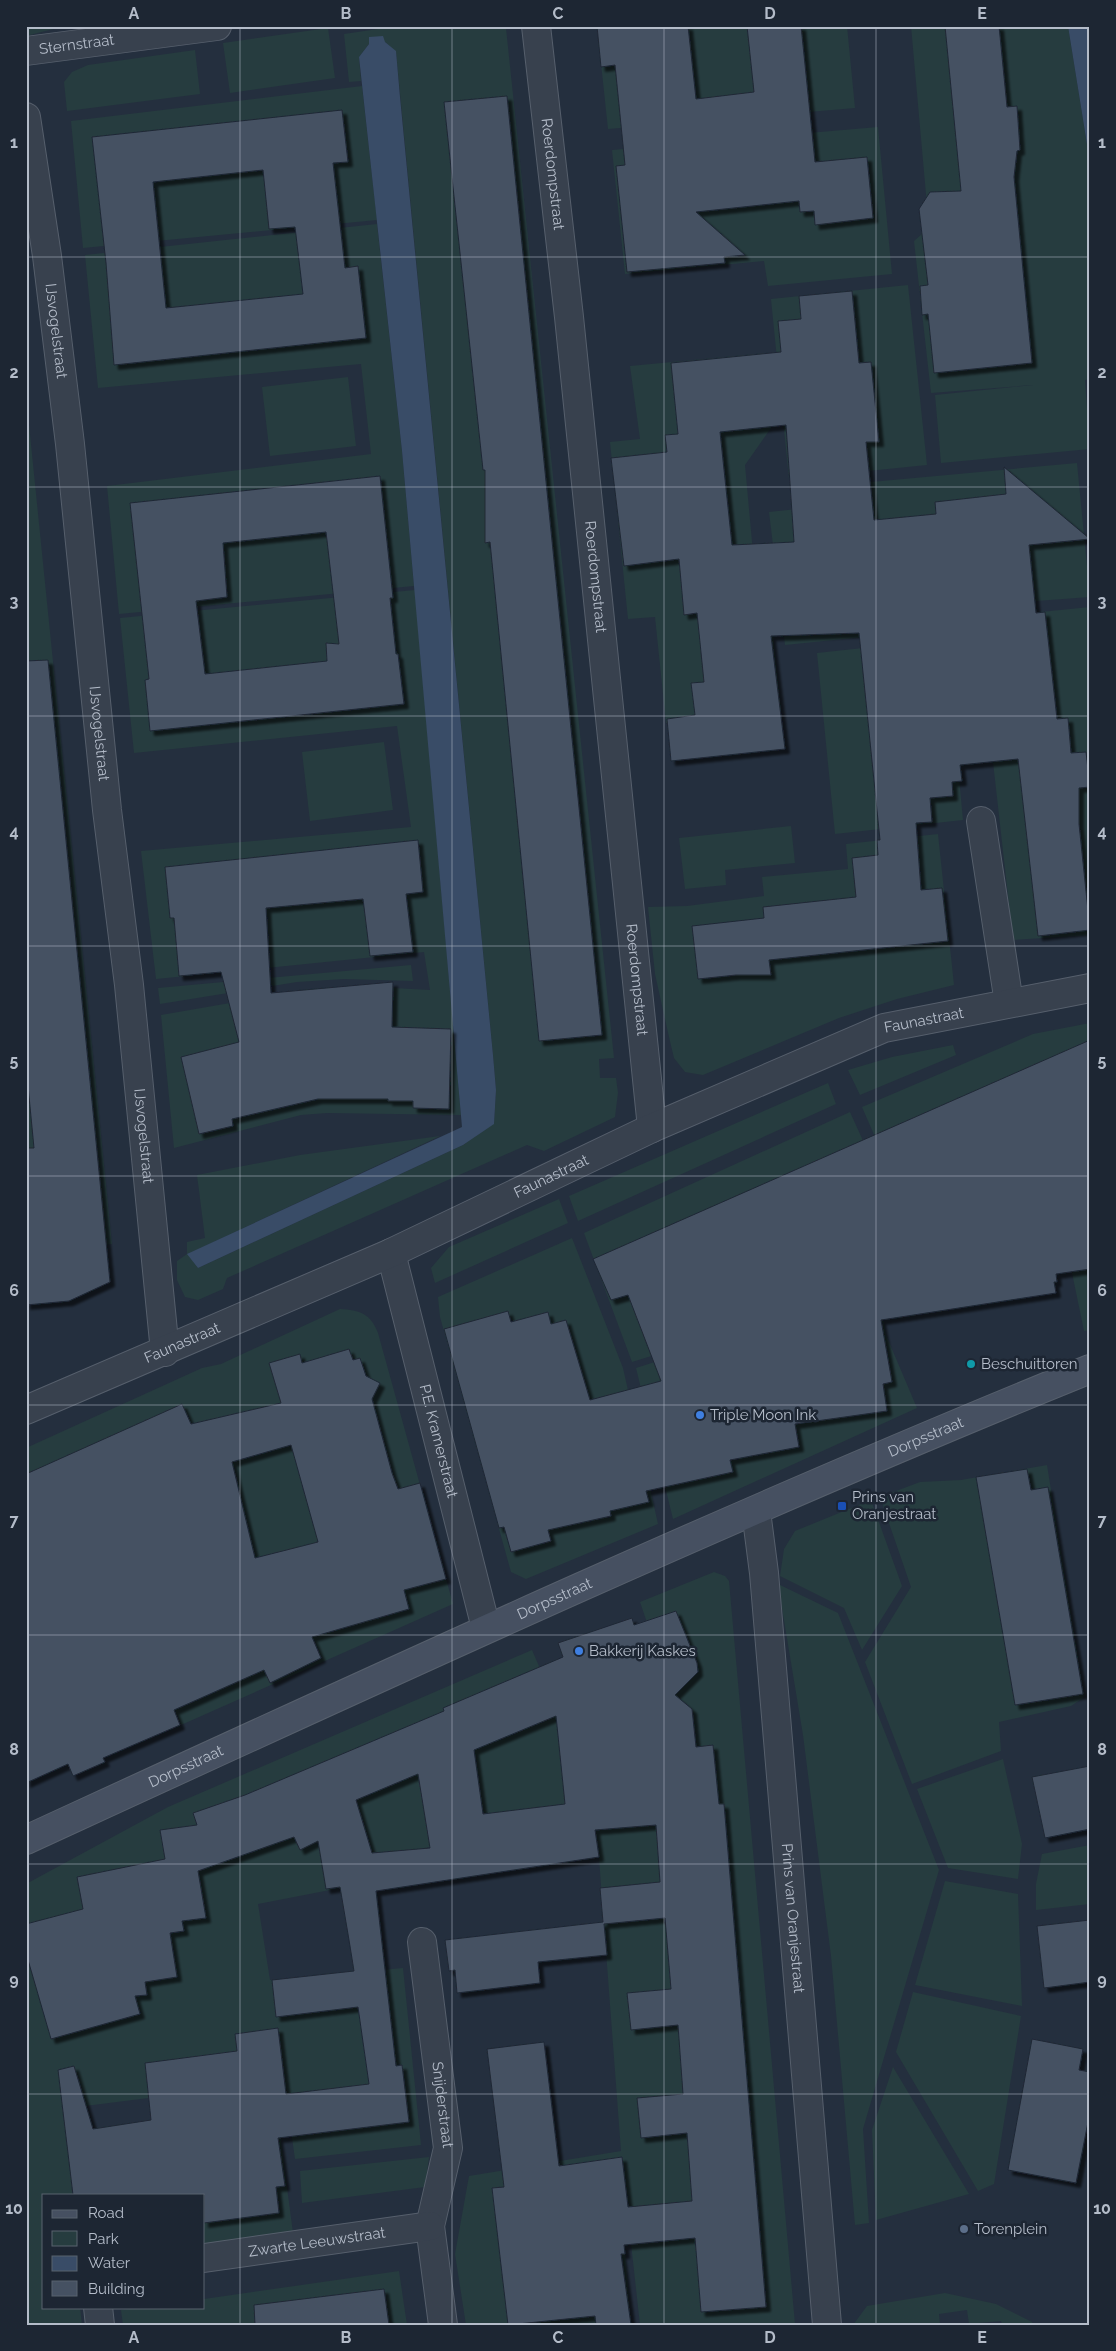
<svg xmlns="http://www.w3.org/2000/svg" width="1116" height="2351" font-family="Raleway,sans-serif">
  <defs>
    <filter id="shadow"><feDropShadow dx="4.5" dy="4.5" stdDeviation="1" flood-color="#0009"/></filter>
  </defs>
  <rect width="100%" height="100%" fill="#242f3e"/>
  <path fill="#263c3f" d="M26,26H65L26,36Z
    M398,26H505L506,28L614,1058L599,1059L600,1078H616L618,1093L615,1117L544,1151L527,1145L227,1278L223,1289L198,1300L185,1297L177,1280V1261L187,1254V1242L205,1238L197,1175L300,1155L440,1136L188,1254L198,1268L463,1145L494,1123L496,1090L493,1055L396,52L385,42L369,44L359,57L361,81L349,82L344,34Z
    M597,26H847L855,108L608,129Z
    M911,26H1068L1090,163V379L1085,380L1090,449L941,463L935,395L1033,385L931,393L914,241L929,228Z
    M328,28L335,78L230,93L223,43Z
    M195,50L200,94L67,111L64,82L72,72L88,65Z
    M362,86L377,220L83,248L71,121Z
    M878,127L892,274L768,286L764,261L625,274L612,150Z
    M377,224L402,451L414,586L119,614L107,486L371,454L361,364L98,388L85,255Z
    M908,285L927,465L789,479L771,299Z
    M766,353L771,428L745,465L758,607L770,606L781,711L666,723L655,617L628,619L610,442L640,439L630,366Z
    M348,377L356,446L270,456L262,387Z
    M26,395L112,1244L26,1253Z
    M1077,463L1090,597L931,609L912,632L785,645L769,512L862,502L860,483Z
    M415,590L461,1115L327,1113L301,1115L174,1148L161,1015L310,989L375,987L430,990L424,952L156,979L141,851L411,827L397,726L134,753L120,618Z
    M1090,607V935L1013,940L993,762L974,747L960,620Z
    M946,639L963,820L835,834L817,653Z
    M384,742L393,810L310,821L302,752Z
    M791,826L795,863L725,870L726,885L685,889L679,838Z
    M938,834L954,985L897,999L839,1018L703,1075L685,1072L674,1058L669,1037L655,974L648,907L687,906L764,896L762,877L848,869L846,844Z
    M411,965L413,981L344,979L297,982L160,1004L158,988Z
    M1090,1023V1330L1084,1331L1071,1268L918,1236L862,1107L1033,1034Z
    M953,1045L956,1055L860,1095L848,1070L892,1057Z
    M828,1083L836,1104L578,1221L569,1196Z
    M850,1112L908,1240L674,1349L632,1362L584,1233Z
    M559,1199L568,1223L435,1283L431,1268L449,1247Z
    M572,1238L623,1368L658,1524L526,1579L511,1572L440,1317L438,1297Z
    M873,1264L886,1335L917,1408L673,1519L636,1368L664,1359Z
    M340,1309C360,1310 371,1314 378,1333L453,1604L181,1725L111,1559L26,1591V1448L202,1368L221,1364Z
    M1047,1465L1084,1694L1083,1698L1071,1706L999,1722L1001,1751L912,1784L865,1662L911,1587L880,1497L920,1482L961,1480Z
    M871,1500L902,1586L862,1650L844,1608L780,1576L784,1549L795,1531Z
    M714,1572L725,1576L729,1581L795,2324L640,2325L629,2225H623L631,2325H466L455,2254L469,2176L621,2151L599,1858L592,1798L676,1708L640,1602Z
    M778,1584L838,1613L939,1870L863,2129L869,2223L855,2225L831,1956L803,1735Z
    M532,1650L580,1761L586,1824L357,1858L361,1884L258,1904L270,1980L403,1968L421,2145L295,2159L284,2081L85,2106L88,2129L276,2104L293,2233L204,2245V2195H44V2307H80L82,2325H26V1884L168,1807Z
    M1003,1759L1022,1844L1018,1879L948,1868L917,1789Z
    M1090,1845V1904L1036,1910V1884L1042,1854Z
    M945,1881L1018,1894L1022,2006L915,1985Z
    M913,1992L1021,2016L994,2184L978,2191L896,2052Z
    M893,2067L969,2194L876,2220L872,2130Z
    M429,2157L425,2187L302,2203L300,2171Z
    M399,2271L407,2325H123L121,2310L143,2307H204V2299Z
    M945,2293L996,2304L1032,2322L1033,2325H1002L1001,2321L969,2324L967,2310L939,2314L940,2325H853L867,2306Z"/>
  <path fill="#394c67" d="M1068,26H1090V163Z
    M383,36L385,42L396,51L400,97L493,1055L496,1090L494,1124L463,1145L198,1268L187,1254L462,1127L402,451L359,57L369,44V37Z"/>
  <path fill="#455162" stroke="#1f2835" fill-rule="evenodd" filter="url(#shadow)" d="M597,26H688L696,99L754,92L747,26H801L815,162L867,157L873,218L815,225L814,211L800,212L799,201L696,212L745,255L724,257L725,263L627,272L616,166L625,165L615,65L601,67Z
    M945,26H999L1007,107L1017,106L1020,150L1017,151L1014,177L1032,363L934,373L928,314L922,315L920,286L928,285L919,209L930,192L961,191Z
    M507,96L602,1035L539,1041L490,542L485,543V470H483L444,102Z
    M342,110L348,162L333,163L345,268L358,266L366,338L114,365L106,263L92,137ZM263,170L269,229L295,227L303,294L166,308L153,182Z
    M852,291L859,363L871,362L879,442H866L874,520L936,514L935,502L1006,494L1004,467L1090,539L1029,545L1036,613L1045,612L1057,719L1068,718L1071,753L1086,752L1090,787L1079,788V824L1090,930L1038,936L1018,759L960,765L962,781L952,782L953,796L930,798L932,822L916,823L921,890L942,888L948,941L769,960L771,975H736L698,979L692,926L764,918L763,907L856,897L852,858L878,855L877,840H880L859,633L771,636L785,749L671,761L667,719L695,715L691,683L704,682L697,613L684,615L679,559L624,566L611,458L667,452L665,435L678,434L671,363L781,352L778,321L801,319L799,296ZM786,425L794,542L732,545L720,432Z
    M380,476L393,598H390L396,654H398L404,704L150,731L145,680L149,679L130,503ZM326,532L339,644L326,643L327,661L205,674L196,601L227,597L223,543Z
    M48,660L110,1282L69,1301L26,1305V1148H34L26,1065V661Z
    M418,840L423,892L406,894L413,952L370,956L363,899L266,908L271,993L393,982L392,1027L451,1029L449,1109L413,1108V1101H388V1099H318L232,1119L233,1126L199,1134L181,1057L239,1042L221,972L179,976L174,918H170L165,867Z
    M1090,1040V1269L1056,1274L1057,1282H1054L1056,1293L881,1320L892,1382L883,1384L887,1411L795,1424L799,1447L730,1460L733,1472L646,1491L649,1502L610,1511L611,1516L548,1530L551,1541L511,1552L504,1527L499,1528L444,1329L508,1311L511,1322L548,1312L551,1324L566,1320L590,1400L661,1381L628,1295L611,1300L593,1259Z
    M349,1349L353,1360L360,1358L366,1376L380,1383L372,1399L392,1473L398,1489L420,1483L446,1579L404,1590L409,1609L312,1637L321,1658L270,1683L264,1670L174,1710L180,1725L103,1758L105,1762L73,1776L68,1764L26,1783V1474L182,1404L191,1424L281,1403L269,1363L300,1354L302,1363ZM291,1445L318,1542L255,1558L232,1462Z
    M1027,1469L1031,1490L1048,1487L1083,1694L1015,1705L976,1477Z
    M676,1611L697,1663L698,1672L675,1695L692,1709L696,1747L713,1745L719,1804H724L766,2307L701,2312L695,2238L624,2245L625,2254H621L631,2325H596L595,2316L508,2325L492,2188L504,2187L487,2049L544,2042L559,2166L622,2157L628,2207L692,2201L687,2133L641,2138L637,2098L683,2094L678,2025L631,2030L627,1993L671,1989L665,1918L604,1924L607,1955L538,1962L540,1983L457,1993L455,1970L449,1971L445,1940L603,1922L600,1888L660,1882L656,1825L595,1830L599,1857L376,1891L396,2066L402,2065L409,2122L278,2138L285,2186L276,2187L279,2213L204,2223V2195H73L58,2070L74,2066L93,2129L151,2120L145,2063L237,2051L235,2034L278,2028L286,2094L369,2084L358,2007L276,2017L272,1980L354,1971L349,1940L340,1887L326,1889L318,1841L300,1850L294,1837L198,1871L206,1918L182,1921L184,1931L170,1933L177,1977L145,1982L147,1995L135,1996L140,2014L51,2039L26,1953V1924L83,1909L77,1877L165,1859L160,1830L197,1825L193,1813L245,1795L444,1711L443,1708L563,1657L558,1643L632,1618L634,1625ZM556,1716L565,1804L483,1814L474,1750ZM418,1774L430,1848L372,1853L356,1800Z
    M1090,1766V1829L1045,1838L1032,1777Z
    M1090,1920V1982L1044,1988L1037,1926Z
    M1032,2039L1083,2049L1079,2070L1090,2072V2112L1076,2183L1008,2170Z
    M384,2289L389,2325H255L254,2305Z"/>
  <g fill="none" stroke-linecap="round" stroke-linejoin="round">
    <g stroke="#565f6c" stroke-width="30">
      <g id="street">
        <path id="s1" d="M536,26L569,317L652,1128"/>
        <path id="s2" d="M26,51L217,26"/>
        <path id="s3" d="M26,117L47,256L70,444L107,810L129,985L165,1352"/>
        <path d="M981,821L1009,1003"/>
        <path id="s4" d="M391,1253L486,1628"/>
        <path id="s5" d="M26,1410L391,1253L652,1128L884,1028L1090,988"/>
        <path id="s6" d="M756,1511L764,1573L827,2325"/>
        <path id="s7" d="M422,1942L448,2148L430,2226L443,2325"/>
        <path id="s8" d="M204,2258L430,2226"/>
        <path d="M98,2307L100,2325"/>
      </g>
    </g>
    <g stroke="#565f6c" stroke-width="30">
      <g id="secondary">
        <path id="s9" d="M26,1840C378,1678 730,1515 1090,1369"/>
      </g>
    </g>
    <use href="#street" stroke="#38414e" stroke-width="28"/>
    <use href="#secondary" stroke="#465061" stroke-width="28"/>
  </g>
  <path fill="none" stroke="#b4bcc9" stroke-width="1" stroke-opacity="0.55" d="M240,26V2325M452,26V2325M664,26V2325M876,26V2325M26,257H1090M26,487H1090M26,716H1090M26,946H1090M26,1176H1090M26,1405H1090M26,1635H1090M26,1864H1090M26,2094H1090"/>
  <circle fill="#0f9aa8" stroke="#1d2633" stroke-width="2" cx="971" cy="1364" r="5"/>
  <g fill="#3f7fe0" stroke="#1d2633" stroke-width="2">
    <circle cx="700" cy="1415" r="5"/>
    <circle cx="579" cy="1651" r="5"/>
  </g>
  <rect fill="#1a4fb4" stroke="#1d2633" stroke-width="2" x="837" y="1501" width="10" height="10" rx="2.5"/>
  <circle fill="#5c6f8a" stroke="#1d2633" stroke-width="2" cx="964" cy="2229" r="5"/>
  <g text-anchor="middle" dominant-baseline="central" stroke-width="5" stroke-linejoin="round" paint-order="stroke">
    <g font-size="15" fill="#b4bcc9" stroke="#1d2633">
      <text stroke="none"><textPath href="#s2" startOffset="51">Sternstraat</textPath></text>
      <text stroke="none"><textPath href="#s1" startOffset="149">Roerdompstraat</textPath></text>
      <text stroke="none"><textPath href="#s3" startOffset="216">IJsvogelstraat</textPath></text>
      <text stroke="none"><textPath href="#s1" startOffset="554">Roerdompstraat</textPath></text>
      <text stroke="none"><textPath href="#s3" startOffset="621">IJsvogelstraat</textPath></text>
      <text stroke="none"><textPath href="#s1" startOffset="959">Roerdompstraat</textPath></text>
      <text stroke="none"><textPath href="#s5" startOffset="980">Faunastraat</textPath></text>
      <text stroke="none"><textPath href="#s3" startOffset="1026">IJsvogelstraat</textPath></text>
      <text stroke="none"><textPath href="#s5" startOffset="575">Faunastraat</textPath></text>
      <text stroke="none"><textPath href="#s5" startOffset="170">Faunastraat</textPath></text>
      <text stroke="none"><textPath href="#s9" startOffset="986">Dorpsstraat</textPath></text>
      <text stroke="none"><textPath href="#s4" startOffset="194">P.E. Kramerstraat</textPath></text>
      <text stroke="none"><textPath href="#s9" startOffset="581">Dorpsstraat</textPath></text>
      <text stroke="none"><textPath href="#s9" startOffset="176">Dorpsstraat</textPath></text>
      <text stroke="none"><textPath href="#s6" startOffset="409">Prins van Oranjestraat</textPath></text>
      <text stroke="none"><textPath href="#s7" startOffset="164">Snijderstraat</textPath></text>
      <text stroke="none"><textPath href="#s8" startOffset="114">Zwarte Leeuwstraat</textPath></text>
    </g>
    <g font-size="15" fill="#b4bcc9" stroke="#1d2633" text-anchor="start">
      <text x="981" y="1364">Beschuittoren</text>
      <text x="710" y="1415">Triple Moon Ink</text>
      <text x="852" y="1497">Prins van<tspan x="852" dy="17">Oranjestraat</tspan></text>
      <text x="589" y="1651">Bakkerij Kaskes</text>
      <text x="974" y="2229">Torenplein</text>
    </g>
  </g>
  <rect width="1116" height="2351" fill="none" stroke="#1d2633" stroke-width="55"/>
  <rect x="42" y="2194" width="162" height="115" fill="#1d2633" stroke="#59626f"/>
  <rect x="52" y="2210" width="25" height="8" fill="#465061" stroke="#59626f"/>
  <text x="88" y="2218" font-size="15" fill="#b4bcc9">Road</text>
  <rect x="52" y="2231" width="25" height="15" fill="#263c3f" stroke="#59626f"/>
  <text x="88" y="2244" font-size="15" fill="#b4bcc9">Park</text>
  <rect x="52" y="2256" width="25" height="15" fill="#394c67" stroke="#59626f"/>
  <text x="88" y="2268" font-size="15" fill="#b4bcc9">Water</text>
  <rect x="52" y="2281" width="25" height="15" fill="#455162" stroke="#59626f"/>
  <text x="88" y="2294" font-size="15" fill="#b4bcc9">Building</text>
  <rect x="28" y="28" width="1060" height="2296" fill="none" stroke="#b4bcc9" stroke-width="2"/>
  <g font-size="16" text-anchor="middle" font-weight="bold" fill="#b4bcc9">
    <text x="134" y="19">A</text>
    <text x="346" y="19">B</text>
    <text x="558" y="19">C</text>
    <text x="770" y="19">D</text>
    <text x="982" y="19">E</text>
    <text x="14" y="148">1</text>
    <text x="1102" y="148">1</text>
    <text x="14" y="378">2</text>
    <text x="1102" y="378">2</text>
    <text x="14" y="607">3</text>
    <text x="1102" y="607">3</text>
    <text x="14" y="837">4</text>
    <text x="1102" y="837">4</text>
    <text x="14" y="1066">5</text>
    <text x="1102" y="1066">5</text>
    <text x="14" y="1296">6</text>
    <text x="1102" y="1296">6</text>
    <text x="14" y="1526">7</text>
    <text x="1102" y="1526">7</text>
    <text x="14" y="1755">8</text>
    <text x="1102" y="1755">8</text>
    <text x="14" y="1985">9</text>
    <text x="1102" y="1985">9</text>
    <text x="14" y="2214">10</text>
    <text x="1102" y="2214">10</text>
    <text x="134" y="2343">A</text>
    <text x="346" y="2343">B</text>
    <text x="558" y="2343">C</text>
    <text x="770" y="2343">D</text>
    <text x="982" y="2343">E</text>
  </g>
</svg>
